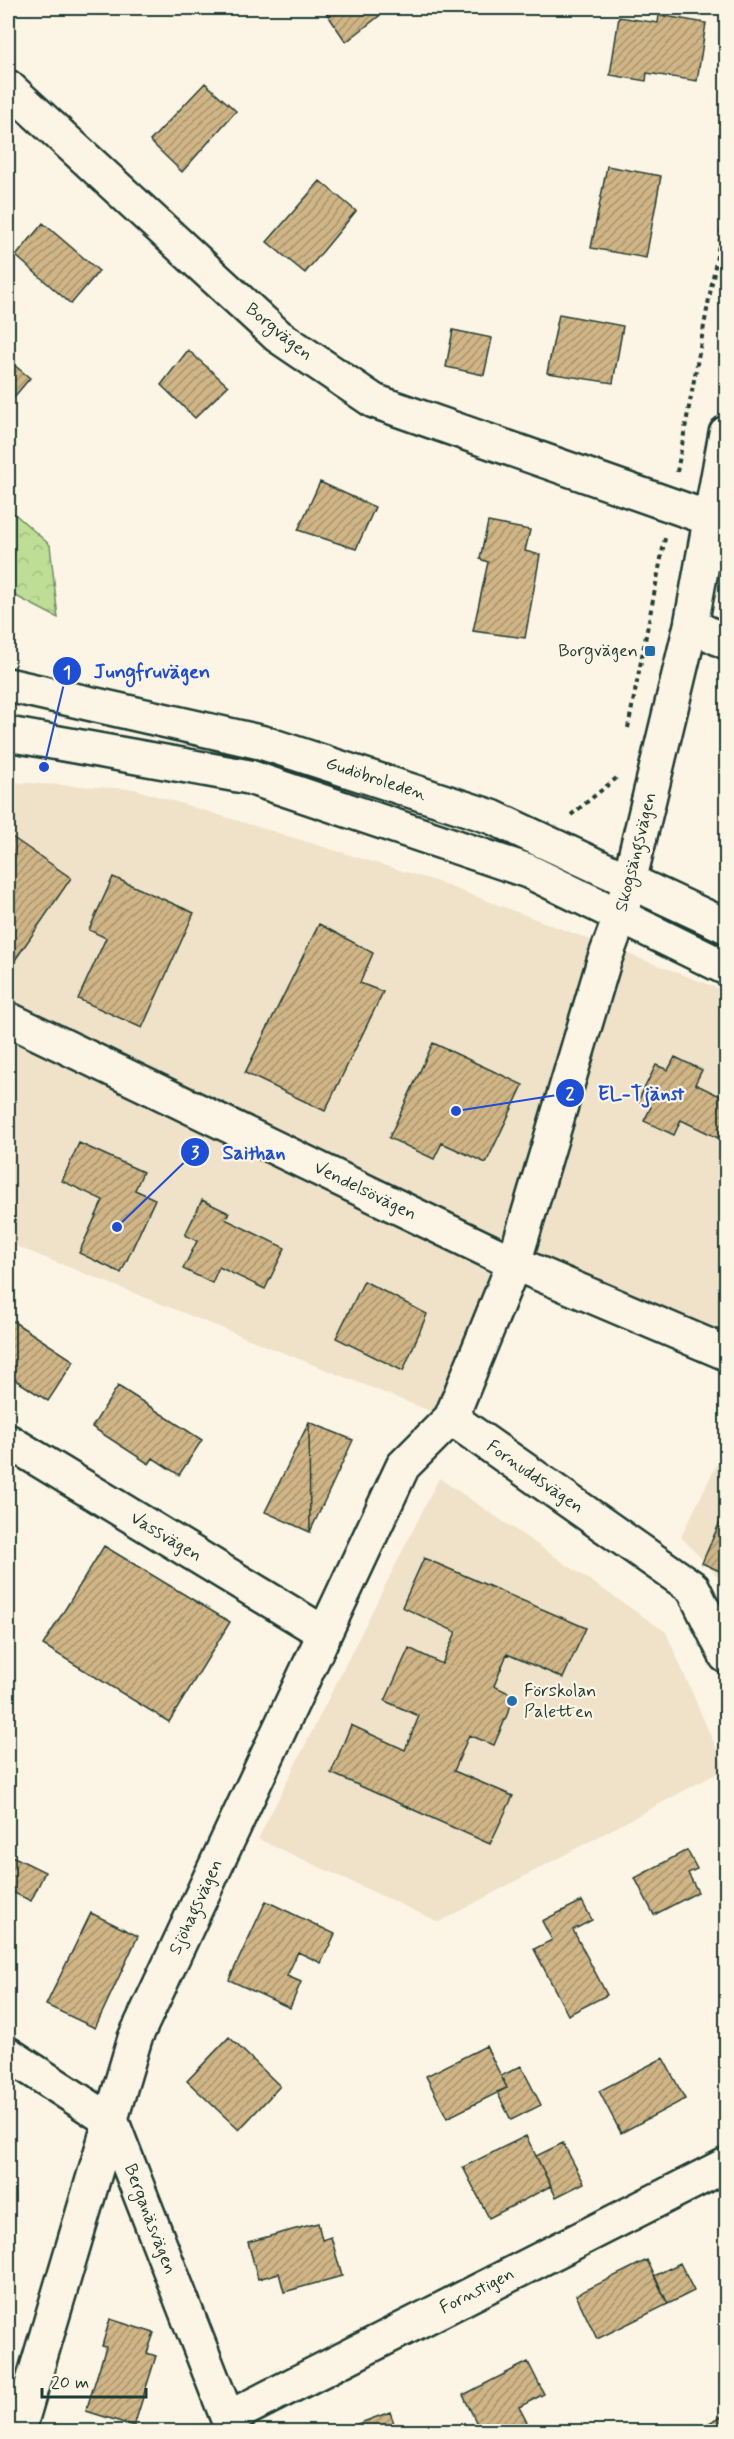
<svg xmlns="http://www.w3.org/2000/svg" width="734" height="2439" font-family="Mynerve,sans-serif">
  <defs>
    <pattern id="forest-crowns" width="20" height="18" patternUnits="userSpaceOnUse" patternTransform="scale(1.5)"><rect width="20" height="18" fill="#bedd95"/><path d="M2 6a3 3 0 1 1 6 0M12 15a3 3 0 1 1 6 0" fill="none" stroke="#a3bf81"/></pattern>
    <pattern id="building-hatch" width="6" height="6" patternUnits="userSpaceOnUse" patternTransform="scale(1.5)"><rect width="6" height="6" fill="#d0b586"/><path d="M-1 1l2-2M0 6l6-6M5 7l2-2" fill="none" stroke="#a8946e"/></pattern>
  </defs>
  <rect width="100%" height="100%" fill="#fcf5e5"/>
  <filter id="ink" filterUnits="userSpaceOnUse"><feTurbulence type="fractalNoise" baseFrequency=".0167" numOctaves="2"/><feDisplacementMap in="SourceGraphic" scale="12" xChannelSelector="R" yChannelSelector="G"/><feConvolveMatrix kernelMatrix="1 2 1 2 8 2 1 2 1" color-interpolation-filters="sRGB"/></filter>
  <g filter="url(#ink)">
    <path fill="#efe2c8" d="M8,782L134,789L432,880L726,991V1335L512,1251L450,1419L8,1243Z
      M726,1445V1585L681,1537Z
      M439,1478L666,1632L725,1769L439,1922L258,1839Z"/>
    <path fill="url(#forest-crowns)" stroke="#6e8d64" stroke-width="1.5" d="M8,508L50,545L58,618L8,592Z"/>
    <path fill="url(#building-hatch)" stroke="#1f3d34" stroke-width="1.5" d="M323,8H374L379,16L346,42Z
      M659,15L706,23L697,81L647,73L646,81L610,75L619,17L658,23Z
      M205,83L236,111L182,172L150,141Z
      M607,166L661,176L646,258L591,248Z
      M320,181L356,211L305,273L267,242Z
      M43,223L99,271L71,304L16,256Z
      M559,314L623,326L613,383L547,373Z
      M453,330L492,338L484,375L446,367Z
      M188,350L228,386L195,418L161,385Z
      M8,360L30,378L8,404Z
      M320,482L375,507L356,549L298,530Z
      M488,522L530,530L525,551L540,555L525,638L473,631L488,562L480,559Z
      M12,837L71,878L11,966L8,963V844Z
      M113,877L194,913L142,1028L78,999L106,938L89,930Z
      M319,924L373,953L360,983L383,992L325,1111L245,1073Z
      M433,1043L523,1085L486,1163L442,1143L434,1159L389,1138Z
      M675,1057L702,1070L695,1084L726,1099V1121L718,1138L681,1120L674,1135L644,1121L651,1107L638,1101L656,1065L668,1070Z
      M79,1143L143,1172L135,1190L155,1199L121,1273L79,1253L103,1200L62,1181Z
      M202,1200L229,1213L225,1219L285,1248L265,1289L219,1267L212,1283L183,1269L197,1241L185,1235Z
      M364,1281L427,1314L403,1371L336,1338Z
      M8,1318L74,1361L48,1401L8,1375Z
      M118,1386L202,1440L179,1475L153,1458L149,1464L92,1427Z
      M309,1422L353,1440L310,1532Z
      M309,1422L310,1532L265,1512Z
      M726,1508V1574L702,1563Z
      M104,1546L230,1622L169,1722L43,1645Z
      M424,1558L586,1628L563,1678L507,1654L494,1686L515,1696L494,1745L469,1735L454,1771L513,1796L490,1844L331,1773L351,1725L405,1750L419,1716L385,1701L409,1648L442,1664L456,1632L402,1607Z
      M687,1850L697,1869L688,1873L698,1892L654,1915L635,1878Z
      M8,1854L45,1872L31,1901L8,1890Z
      M266,1901L335,1934L321,1963L298,1952L287,1976L301,1982L290,2008L229,1980Z
      M582,1901L592,1920L573,1930L607,1995L568,2015L534,1949L552,1940L542,1921Z
      M91,1913L138,1936L95,2028L46,2005Z
      M726,2030V2047L720,2034Z
      M229,2037L280,2086L239,2130L187,2081Z
      M486,2046L507,2088L447,2118L426,2076Z
      M663,2058L685,2099L621,2133L599,2091Z
      M521,2066L541,2105L511,2120L497,2092L507,2088L501,2076Z
      M526,2136L551,2186L489,2218L463,2167Z
      M563,2143L584,2183L556,2197L536,2156Z
      M318,2223L322,2240L331,2237L342,2276L284,2292L279,2273L258,2279L248,2242Z
      M647,2260L668,2304L597,2339L576,2295Z
      M680,2263L694,2291L668,2304L654,2276Z
      M110,2319L154,2333L147,2353L156,2356L134,2426L86,2411L106,2347L102,2346Z
      M528,2362L544,2394L519,2407L532,2432H481L463,2395Z
      M390,2412L397,2432H353L352,2426Z
      M726,2414V2432H692Z"/>
    <g fill="none" stroke-linecap="round" stroke-linejoin="round">
      <g stroke="#1f3d34" stroke-width="38">
        <path id="minor" d="M8,87L278,336L374,401L711,519
          M726,433L691,625L621,915L604,961L514,1263L451,1418L693,1588L726,1656
          M691,625L726,642
          M8,1019L514,1263L726,1353
          M8,1441L324,1633
          M8,2054L112,2122L233,2432
          M228,2418L726,2165
          M18,2432L135,2038L403,1466L451,1418"/>
      </g>
      <g stroke="#1f3d34" stroke-width="38">
        <path id="major" d="M8,685L264,743L492,817L726,926
          M8,734L249,777L528,871L726,968"/>
      </g>
      <path stroke="#1f3d34" stroke-width="4" stroke-dasharray="4.5 4.5" stroke-linecap="butt" d="M677,472L726,207
        M628,728L665,538
        M571,815L619,776"/>
      <use href="#minor" stroke="#fcf5e5" stroke-width="33"/>
      <use href="#major" stroke="#fcf5e5" stroke-width="33"/>
    </g>
  </g>
  <g fill="#1f6fb2" stroke="#fcf5e5" stroke-width="2">
    <rect x="644" y="645" width="12" height="12" rx="3"/>
    <circle cx="512" cy="1701" r="6"/>
  </g>
  <g text-anchor="middle" dominant-baseline="central" stroke-width="4.5" stroke-linejoin="round" paint-order="stroke">
    <g font-size="18" fill="#1f3d34" stroke="#fcf5e5">
      <text transform="translate(279 332) rotate(39)">Borgvägen</text>
      <text transform="translate(376 779) rotate(18)">Gudöbroleden</text>
      <text transform="translate(636 852) rotate(-76)">Skogsängsvägen</text>
      <text transform="translate(365 1191) rotate(26)">Vendelsövägen</text>
      <text transform="translate(535 1477) rotate(35)">Fornuddsvägen</text>
      <text transform="translate(166 1537) rotate(31)">Vassvägen</text>
      <text transform="translate(196 1907) rotate(-65)">Sjöhagsvägen</text>
      <text transform="translate(150 2219) rotate(69)">Berganäsvägen</text>
      <text transform="translate(477 2291) rotate(-27)">Fornstigen</text>
    </g>
    <g font-size="18" fill="#1f3d34" stroke="#fcf5e5" text-anchor="end">
      <text x="638" y="651">Borgvägen</text>
      <text x="524" y="1691" text-anchor="start">Förskolan<tspan x="524" dy="21">Paletten</tspan></text>
    </g>
  </g>
  <path fill="none" stroke="#1d4ed8" stroke-width="2" d="M44 767L67 671M456 1111L570 1093M117 1227L195 1152"/>
  <g fill="#1d4ed8" stroke="#fcf5e5" stroke-width="2">
    <circle cx="44" cy="767" r="6"/>
    <circle cx="456" cy="1111" r="6"/>
    <circle cx="117" cy="1227" r="6"/>
    <circle cx="67" cy="671" r="15"/>
    <circle cx="570" cy="1093" r="15"/>
    <circle cx="195" cy="1152" r="15"/>
  </g>
  <g font-size="18" text-anchor="middle" font-weight="bold" fill="#fff">
    <text x="67" y="678">1</text>
    <text x="570" y="1099">2</text>
    <text x="195" y="1158">3</text>
  </g>
  <g font-size="20" text-anchor="middle" font-weight="bold" fill="#1d4ed8" stroke="#fcf5e5" stroke-width="4.5" stroke-linejoin="round" paint-order="stroke">
    <text x="152" y="678">Jungfruvägen</text>
    <text x="641" y="1100">EL-Tjänst</text>
    <text x="254" y="1159">Saithan</text>
  </g>
  <rect width="734" height="2439" fill="none" stroke="#fcf5e5" stroke-width="30"/>
  <rect x="15" y="15" width="704" height="2409" fill="none" stroke="#1f3d34" stroke-width="2" filter="url(#ink)"/>
  <path d="M42 2388v9h104v-9" fill="none" stroke="#1f3d34" stroke-width="3"/>
  <text x="51" y="2388" font-size="18" fill="#1f3d34" stroke="#fcf5e5" stroke-width="4.5" paint-order="stroke">20 m</text>
</svg>
